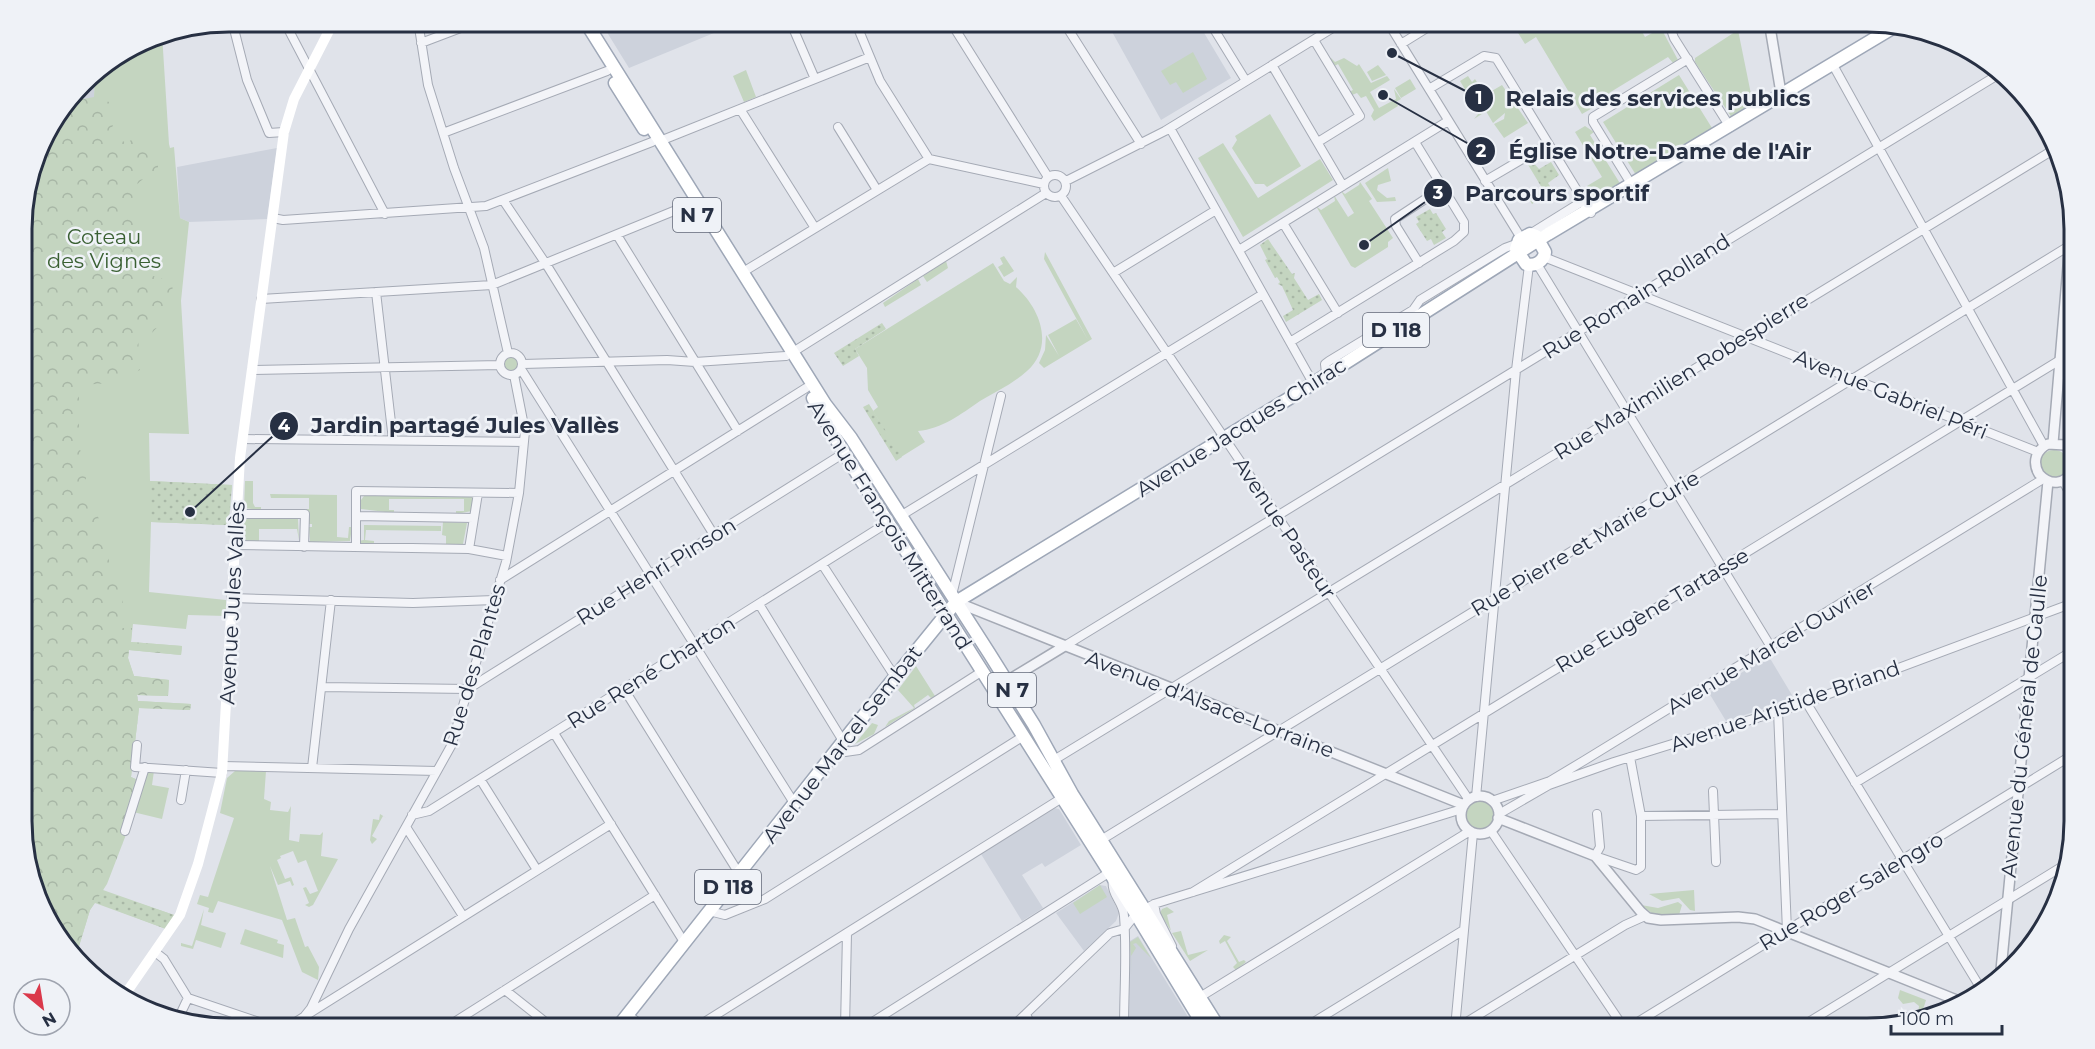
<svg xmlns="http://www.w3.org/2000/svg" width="2095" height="1049" font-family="Montserrat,sans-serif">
  <defs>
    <pattern id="forest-crowns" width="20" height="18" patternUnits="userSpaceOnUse" patternTransform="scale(1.5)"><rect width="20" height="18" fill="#c4d5c0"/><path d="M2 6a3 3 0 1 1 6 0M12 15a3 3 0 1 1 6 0" fill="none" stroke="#a8b7a6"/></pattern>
    <pattern id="garden-dots" width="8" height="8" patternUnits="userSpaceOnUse" patternTransform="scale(1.5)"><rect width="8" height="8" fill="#c4d5c0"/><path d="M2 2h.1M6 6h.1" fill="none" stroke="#a8b7a6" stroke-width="1.8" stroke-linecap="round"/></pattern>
  </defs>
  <rect width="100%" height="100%" fill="#e0e3ea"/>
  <path fill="#cdd2dc" d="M600,21H743L629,68Z
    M1106,21H1197L1231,78L1161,120Z
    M95,71L94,98L70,101L91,73Z
    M277,148L267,219L189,222L180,218L177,167Z
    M1765,658L1771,660L1792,695L1788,701L1726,721L1709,693Z
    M1054,808L1059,809L1081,845L1045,867L1042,863L1022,875L1043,908L1022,921L981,854Z
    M1100,885L1106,886L1119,913L1116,921L1084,951L1056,913Z
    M1138,936L1195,1028H1129L1130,941Z"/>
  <path fill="#c4d5c0" d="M1526,21H1636L1645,37L1661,28L1678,60L1673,63L1668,57L1609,93L1612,100L1605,105L1603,102L1582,114L1536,37L1525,44L1515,28Z
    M1738,30L1753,104L1732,118L1695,62V58Z
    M162,34L169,144L170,148L174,147L180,218L189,222L181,301L189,434L149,433L150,481L232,485L227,525L151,522L149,592L226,600V616L188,615L186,629L133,624L131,642L182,646L181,655L129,650L128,658L134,676L169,680L168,696L137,695L138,701L191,704L190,710L139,708L131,777L140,781L103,890L174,915L166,929L95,903L90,910L76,956L64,946L23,848L21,215L42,137L72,98L73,101L94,97L95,71L150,37Z
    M1193,52L1207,79L1183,93L1176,82L1170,85L1161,71Z
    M1331,58L1335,62L1344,58L1357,66L1359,64L1371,83L1387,76L1390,80L1370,92L1379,108L1396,99L1394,89L1401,99L1396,102L1398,106L1374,121L1371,116L1374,110L1366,96L1361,98L1357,93L1352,95L1354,101L1349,92L1353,90L1338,64L1333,67L1330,60Z
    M1378,65L1386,75L1372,81L1367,72Z
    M746,70L756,97L744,102L733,76Z
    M1679,75L1712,128L1636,175L1603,122Z
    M1468,76L1472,82L1475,79L1485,95L1502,85L1528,123L1504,138L1494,124L1504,119L1505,113L1493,123L1477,96L1473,99H1477L1485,112L1474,119L1479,113L1460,81Z
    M1410,79L1416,89L1401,98L1395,88Z
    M1270,114L1301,166L1267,187L1264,184H1255L1232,148L1237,140L1235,136Z
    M1585,126L1594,132L1590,135L1621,185L1599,195L1596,200L1587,186L1602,177L1575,132Z
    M1223,143L1258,198L1320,159L1333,180L1243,237L1198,158Z
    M1388,168L1391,181L1378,185L1377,190L1387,198L1395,197L1396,201L1377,202L1365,183Z
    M1360,182L1372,199L1369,201L1393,238L1388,242V247L1355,268L1351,266L1316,206L1321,210L1335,201L1334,195L1348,217L1354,213L1341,191L1345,194L1359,185Z
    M1045,252L1092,339L1044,368L1039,363L1045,350L1046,335L1059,356L1048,335L1076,319L1088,340L1044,259Z
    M1004,256L1014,271L1004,277L998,267L1003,264L1000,258Z
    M946,261L948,268L927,282L923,276Z
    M993,263L1004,281L1010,284L1017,277L1016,287C1040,308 1055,346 1027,371C1014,383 996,392 980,401C961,414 942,429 918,431L925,442L901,457L873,411L878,407L868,390L867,368L855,349Z
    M918,279L921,285L885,307L883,303Z
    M504 364a7 7 0 1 1 14 0a7 7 0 1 1-14 0Z
    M2040 464a14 14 0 1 1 28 0a14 14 0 1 1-28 0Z
    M245,481H253V503L255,507H261V510L244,508Z
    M270,494L337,495V537L348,538L349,527H352L350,541L310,542L309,527H312V524H309L306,509H309V498H271Z
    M389,495L471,496L474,499L472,511L456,514V511H464V499H389V510H394V513L361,509V500L364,496Z
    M242,518L298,519L299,540L297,529H259V541H245L241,536Z
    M443,522L467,523L463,544L446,545V536L442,535Z
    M364,525L441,526V531L366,530L365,540L374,541V545L362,544L358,541L364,540Z
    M916,666L935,696L931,698L928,695L914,705L915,708L885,727L889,721L914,708L898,690Z
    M872,723L878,725L874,734L855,744Z
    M150,770L154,771L152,785L169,788L162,819L133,812L146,772Z
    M235,771H266L264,799L271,802L270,810L288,812L291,806L289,840L299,842L300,834L320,835L323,832L321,856L338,859L313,905L309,907L305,905L309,903L303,888L306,887L310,894L318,891L306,860L298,863L293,851L280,856L281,858L277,860L285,879L291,877L294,885L292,886L290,881L278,885L270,866L287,920L295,918L305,947L308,946L319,967L318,980L302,972L282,920L218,901L213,913L208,912L209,908L197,904L200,895L208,897L234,818L220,813L227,778Z
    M1466 815a14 14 0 1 1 28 0a14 14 0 1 1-28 0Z
    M380,814L388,819L383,816L372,836L377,839L372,844L370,840L373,819L379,820Z
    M1100,885L1107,897L1080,914L1073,903Z
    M1694,890L1695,911L1690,910L1679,898L1662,901L1649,894Z
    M1678,902L1682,905L1679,915L1653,914L1641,905L1658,908Z
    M1167,907L1174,912L1167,915L1171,931L1160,913L1162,909Z
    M204,909L201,925L226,933L221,948L196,940L193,949L181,946V943L192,946Z
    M245,929L278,940L277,943L284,945L283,958L240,944Z
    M1181,931L1188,955L1208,950L1190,961L1172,933Z
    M1224,935L1231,937L1227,941L1239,962L1244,960L1246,962L1236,970L1233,967L1237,963L1225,941L1220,944L1219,941Z
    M1138,937L1151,958L1136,943L1133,944L1136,948L1131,956L1132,976L1130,942Z
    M1900,990L1926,1000L1922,1013L1918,1015L1919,1006L1914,1002L1903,1004L1898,998Z"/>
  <path fill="url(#forest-crowns)" d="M94,98L113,103L118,112L110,133L126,143L135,138L158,155V177L143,179L134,187L132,203L139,218L147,274L172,282C175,311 169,315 150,335L138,336L140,370L112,383L79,385V446L86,469V487L96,508L112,573L121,588L123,601L120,628H132L131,642L182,646L181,655L129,650L128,658L134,676L169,680L168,696L137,695L138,701L191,704L190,710L139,708L131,777L140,781L127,832L107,884L90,910L76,956L64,946L23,848L21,215L42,137L70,101Z"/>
  <path fill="url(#garden-dots)" d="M1531,160L1539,169L1551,162L1559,175L1548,183L1553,191L1532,204L1528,197L1542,188L1527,163Z
    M1430,209L1433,214L1436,213L1446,229L1442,232L1446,238L1434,245L1431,239L1427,241L1416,224L1419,222L1416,217Z
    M1268,239L1292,274L1295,273L1294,278L1308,300L1319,294L1322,300L1286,322L1283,316L1293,310L1282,286L1278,284L1280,282L1277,277L1275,278L1265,260L1267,259L1260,245Z
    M882,323L886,329L855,349L859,356L843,366L834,353Z
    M869,404L902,457L896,461L863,407Z
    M150,481L232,485L229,522L227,525L151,522Z
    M103,891L174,915L166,929L95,902Z"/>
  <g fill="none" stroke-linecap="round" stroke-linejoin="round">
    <g stroke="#a5aab5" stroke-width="10">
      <path id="minor" d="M232,21L247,80L269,133L284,132
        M284,21L385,214
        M418,21L428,85L454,168L484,248L508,353
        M790,21L815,79
        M855,21L880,81L929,159
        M950,21L1048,177
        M1063,21L1141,144
        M1209,21L1246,81
        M1387,21L1521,238
        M1668,21L1674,38L1730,127
        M1314,40L1360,116L1318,142
        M421,43L479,21
        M1401,44L1438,21
        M1272,65L1343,186
        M1833,65L2044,446
        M1429,89L1484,56L1496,58L1591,213
        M740,109L815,228
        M838,127L877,190
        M1170,128L1313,383
        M443,133L607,71
        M660,141L870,57
        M1044 186a11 11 0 1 1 22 0a11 11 0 1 1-22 0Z
        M1066,181L1165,131L1344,21
        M1485,181L1548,144
        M1633,187L1593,122V117L1688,59
        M1061,196L1469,800
        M503,200L546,264L714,535
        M273,218L283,220L486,206L652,142
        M1283,223L1338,313
        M1530,234L1583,201
        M617,235L738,431
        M1239,250L1448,121
        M1544,257L2038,452
        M1419,263L1396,226L1395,219L1442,188
        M1537,264L1771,647
        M743,272L929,159L1044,184
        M1113,273L1216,210
        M376,292L393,440
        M261,299L492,285L691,204
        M1290,342L1454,241L1464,232V222L1415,142
        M793,352L1046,193
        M500 364a11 11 0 1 1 22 0a11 11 0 1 1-22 0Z
        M523,364L667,360L695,362L786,356
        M521,369L794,803
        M252,370L500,365
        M1326,373L1325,364L1329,361L1413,310L1420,300L1505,248L1516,244
        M243,439L524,442
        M2063,481L2073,499
        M237,514H305L304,547
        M902,515L1263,294
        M356,516L474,518L469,549
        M474,518L478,493
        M235,545L469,549L507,556
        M356,547V491L519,493
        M822,564L895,677
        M500,580L806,388
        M952,595L1001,396
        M231,598L413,603L494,600
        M759,604L843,741
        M1063,647L1996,76
        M322,687L468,689L844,453
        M624,689L735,867L741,871
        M1806,702L1983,992
        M1778,711L1787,931
        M554,733L684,942
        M137,745L135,767L222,773
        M839,746L845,752L859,750L981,672
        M1054,760L2053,150
        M223,766L437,771
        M312,768L331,600
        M480,779L537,870
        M1855,783L2074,650
        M1713,791L1716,862
        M1476,797L1516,370L1529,265
        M181,800L186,770
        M1492,801L1550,781L1585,760L2043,479
        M1499,814L1549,785L1614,762L1802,704L2073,603
        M1597,814L1600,847L1595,856L1636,870L1641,867V816L1630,757
        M412,815L429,811L887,523
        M1641,816L1782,814
        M406,827L463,916
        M125,831L145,767
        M1491,831L1624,1028
        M1101,840L2069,246
        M1113,877C1110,896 1123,900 1124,916C1127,953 1124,990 1124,1028
        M1193,892L2073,352
        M1154,904L1156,914L1172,946
        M709,911L725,915L765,899L1022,737
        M1124,929L1136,914L1154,904L1462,809
        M155,952L164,959L188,998L277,1028
        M505,990L553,1028
        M1200,997L1470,831
        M627,1014L645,1028
        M1026,1014L1032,1028
        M179,1017L188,998
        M286,1028L611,824
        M299,1028V1023L311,1008L349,929L451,746L506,562L519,493L525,431L514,375
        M445,1028L655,895
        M695,1028L1062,798
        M845,1028L847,933
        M863,1028L1110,872
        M1011,1028L1110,933L1124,929
        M1304,1028L1462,931
        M1455,1028L1473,833
        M1457,1028L1625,925L1645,916
        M1628,1028L2074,754
        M1799,1028L2063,866"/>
    </g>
    <g stroke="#a5aab5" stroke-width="12">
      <path id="tertiary" d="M1769,21L1780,87L1784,94
        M2053,443L2072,219
        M2073,453L2065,445L2048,444C2036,450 2032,462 2039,474C2050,486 2064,485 2073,471
        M956,602L1464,805
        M1007,681L1063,647
        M1461 815a19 19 0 1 1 38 0a19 19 0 1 1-38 0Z
        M1498,818L1595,856L1641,912L1648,918L1661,920L1738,917L1755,919L1959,1001
        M2001,970L2048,481"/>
    </g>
    <g stroke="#9ea7b7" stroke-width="15">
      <path id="primary" d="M585,21L825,404L851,438L989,653L1034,725L1072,794L1219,1028
        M615,83L644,129
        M1530,234L1536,236L1545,252C1544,261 1535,267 1526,264L1516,249L1519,240Z
        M813,398L844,453L1136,914L1205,1028
        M617,1028L853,729L956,602L1306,388L1548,234L1894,27"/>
    </g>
    <use href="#minor" stroke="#f3f4f8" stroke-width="8"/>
    <use href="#tertiary" stroke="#f3f4f8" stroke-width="9"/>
    <path stroke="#fff" stroke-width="10" d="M124,996L180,915L198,864L222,773L240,458L284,132L294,99L334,21"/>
    <use href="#primary" stroke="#fff" stroke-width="12"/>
  </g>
  <g text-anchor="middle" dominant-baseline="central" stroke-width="5" stroke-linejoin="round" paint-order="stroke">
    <g fill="#eff2f7" stroke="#636a79" stroke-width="1.5">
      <rect x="673" y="198" width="48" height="34" rx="4.5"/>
      <rect x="1363" y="313" width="66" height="34" rx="4.5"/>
      <rect x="988" y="673" width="48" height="34" rx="4.5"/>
      <rect x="695" y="870" width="66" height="34" rx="4.5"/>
    </g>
    <g font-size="20" font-weight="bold" fill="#273043">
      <text x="697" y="215">N 7</text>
      <text x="1396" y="330">D 118</text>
      <text x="1012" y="690">N 7</text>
      <text x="728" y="887">D 118</text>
    </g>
    <g font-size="21" fill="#3a6033" stroke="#eff2f7">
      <text x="104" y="236">Coteau<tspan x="104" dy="24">des Vignes</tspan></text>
    </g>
    <g font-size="21" fill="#273043" stroke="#eff2f7">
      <text transform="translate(1636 296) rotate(-32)">Rue Romain Rolland</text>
      <text transform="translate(1681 376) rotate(-32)">Rue Maximilien Robespierre</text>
      <text transform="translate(1891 394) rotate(22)">Avenue Gabriel Péri</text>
      <text transform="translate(1241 427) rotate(-32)">Avenue Jacques Chirac</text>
      <text transform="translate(890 525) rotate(58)">Avenue François Mitterrand</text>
      <text transform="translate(1285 528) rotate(56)">Avenue Pasteur</text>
      <text transform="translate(1585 543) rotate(-31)">Rue Pierre et Marie Curie</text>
      <text transform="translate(656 571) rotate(-32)">Rue Henri Pinson</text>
      <text transform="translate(232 603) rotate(-87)">Avenue Jules Vallès</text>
      <text transform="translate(1652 610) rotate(-31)">Rue Eugène Tartasse</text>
      <text transform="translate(1771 647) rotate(-31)">Avenue Marcel Ouvrier</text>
      <text transform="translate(474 665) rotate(-73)">Rue des Plantes</text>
      <text transform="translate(651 672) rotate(-32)">Rue René Charton</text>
      <text transform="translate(1210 704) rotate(21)">Avenue d'Alsace-Lorraine</text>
      <text transform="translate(1785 706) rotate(-19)">Avenue Aristide Briand</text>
      <text transform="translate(2024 726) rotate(-84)">Avenue du Général de Gaulle</text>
      <text transform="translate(842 744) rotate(-52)">Avenue Marcel Sembat</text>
      <text transform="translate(1851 891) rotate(-31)">Rue Roger Salengro</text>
    </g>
  </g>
  <path d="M0 0H2095V1049H0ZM229 32H1867A197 197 0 0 1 2064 229V821A197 197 0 0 1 1867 1018H229A197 197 0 0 1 32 821V229A197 197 0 0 1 229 32Z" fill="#eff2f7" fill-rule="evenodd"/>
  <path fill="none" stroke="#273043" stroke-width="3" d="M229 32H1867A197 197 0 0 1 2064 229V821A197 197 0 0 1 1867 1018H229A197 197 0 0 1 32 821V229A197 197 0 0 1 229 32Z"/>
  <path fill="none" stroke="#273043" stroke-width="2" d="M1392 53L1479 98M1383 95L1481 151M1364 245L1438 193M190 512L284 426"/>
  <g fill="#273043" stroke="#eff2f7" stroke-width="2">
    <circle cx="1392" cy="53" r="6"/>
    <circle cx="1383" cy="95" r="6"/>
    <circle cx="1364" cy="245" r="6"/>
    <circle cx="190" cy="512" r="6"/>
    <circle cx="1479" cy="98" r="15"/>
    <circle cx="1481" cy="151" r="15"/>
    <circle cx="1438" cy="193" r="15"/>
    <circle cx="284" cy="426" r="15"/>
  </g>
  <g font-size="18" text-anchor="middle" font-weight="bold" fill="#fff">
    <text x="1479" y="104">1</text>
    <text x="1481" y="157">2</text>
    <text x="1438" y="199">3</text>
    <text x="284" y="432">4</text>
  </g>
  <g font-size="22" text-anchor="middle" font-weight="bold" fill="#273043" stroke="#eff2f7" stroke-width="5" stroke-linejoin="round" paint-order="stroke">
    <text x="1658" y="106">Relais des services publics</text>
    <text x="1660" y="159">Église Notre-Dame de l'Air</text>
    <text x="1557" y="201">Parcours sportif</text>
    <text x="465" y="433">Jardin partagé Jules Vallès</text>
  </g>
  <g transform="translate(42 1007) rotate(150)"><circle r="28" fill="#eff2f7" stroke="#9fa4af" stroke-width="1.5"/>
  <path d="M0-4.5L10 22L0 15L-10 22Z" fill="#da394b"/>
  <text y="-9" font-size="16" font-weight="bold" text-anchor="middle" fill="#273043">N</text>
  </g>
  <path d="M1891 1025v9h111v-9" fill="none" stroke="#273043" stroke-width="3"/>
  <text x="1900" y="1025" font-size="18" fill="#273043" stroke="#eff2f7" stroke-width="4.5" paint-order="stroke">100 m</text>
</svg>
